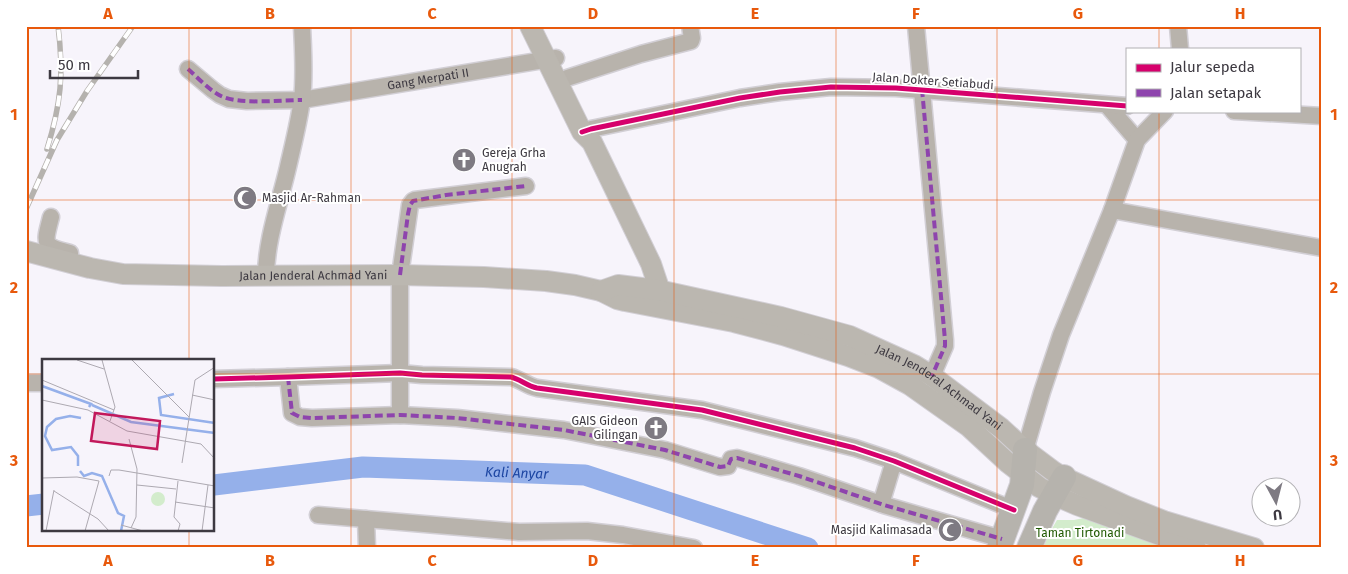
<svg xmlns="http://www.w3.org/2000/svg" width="1348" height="574" font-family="'Fira Sans',sans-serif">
  <rect width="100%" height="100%" fill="#f7f4fb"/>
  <path fill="#d3eccc" d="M1084,518L1180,548H1043L1050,532L1057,520H1074Z"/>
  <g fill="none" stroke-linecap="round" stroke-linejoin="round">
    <g stroke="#95b0ea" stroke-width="21">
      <path id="s1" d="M214,485L363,467L585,475L808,548"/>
      <path d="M26,506L44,504"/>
    </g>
    <g stroke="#d2cfd5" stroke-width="19">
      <g id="minor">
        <path d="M916,26L945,340V346L932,376"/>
        <path d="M1178,26L1180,49"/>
        <path id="s2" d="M188,69L213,90L220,95L229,99L247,101L302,100L556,58"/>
        <path d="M567,78L641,54L691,41L692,38L690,26"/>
        <path d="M1107,105L1137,140"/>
        <path d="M1234,111L1322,116"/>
        <path d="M582,132L591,129L740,98L780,92L831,87L896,88L1127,106"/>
        <path d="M1112,210L1322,248"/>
        <path d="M51,217C44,244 42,246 70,253"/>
        <path d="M266,276C266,240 280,202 288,167C293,145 299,122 302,99C305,75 303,50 302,26"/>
        <path d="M288,377L292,413L300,417L312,418L400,415L457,418L564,430L665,450L720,467L728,466L731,459L737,458L799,476L884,505L1002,539"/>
        <path d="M214,379L288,377L400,373L422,375L511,377C520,379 527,386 537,388L702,410L855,448L894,461L1014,510"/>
        <path d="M26,383H44"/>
        <path d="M400,415V275L410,205L413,201L415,200L526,186"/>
        <path d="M1025,450L1042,392L1061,335L1112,210L1137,140L1165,111"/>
        <path d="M881,504L894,461"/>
        <path d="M318,515L519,532L587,531L623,535L694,548"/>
        <path d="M366,519L367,548"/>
      </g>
    </g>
    <g stroke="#d2cfd5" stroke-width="22">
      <g id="major">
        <path d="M530,26L582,132L592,142L651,264L658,285L660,302"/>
        <path id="s3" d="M26,251L90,268L123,274L222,276L400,275L484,277L546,281L575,285L601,291L617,299L625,301L734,322L783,335L848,356L879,368L910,385L968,426L1007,462L1039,487L1054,495L1077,505L1196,548"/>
        <path id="s4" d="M601,291L618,285L658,290L781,317L850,336L914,365L932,376L1001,428L1025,450L1053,471L1061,476L1126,506L1164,521L1254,548"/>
      </g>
    </g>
    <g stroke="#d2cfd5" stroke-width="26">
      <path id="highway" d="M999,548L1022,485L1025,450
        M1029,548L1045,511L1064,477"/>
    </g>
    <use href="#minor" stroke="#b8b3ac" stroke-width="16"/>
    <use href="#major" stroke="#bbb7b0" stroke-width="20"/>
    <use href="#highway" stroke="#b6b3ad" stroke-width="24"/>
    <g stroke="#b5b2ae" stroke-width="5.5">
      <path id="rail" d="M47,149C61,104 64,74 58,26
        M26,209L57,140L87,91L133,26"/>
    </g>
    <use href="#rail" stroke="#fff" stroke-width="4" stroke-dasharray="11" stroke-linecap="butt"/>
    <path stroke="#8e44ad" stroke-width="4" stroke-dasharray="8 4" stroke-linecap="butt" d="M188,69C198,78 209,90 221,96C240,105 280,100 302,100
      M922,89L945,340V346L932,376
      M400,275L408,214L410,205L413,201L446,195L526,186
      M288,377L292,413L300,417L312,418L400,415L457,418L564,430L665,450L720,467L728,466L731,459L737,458L799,476L884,505L1002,539"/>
    <g stroke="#fff" stroke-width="8">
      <path id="cycleway" d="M582,132L591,129L740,98L780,92L831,87L896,88L1127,106
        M214,379L288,377L400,373L422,375L511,377C520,379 527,386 537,388L702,410L855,448L894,461L1014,510"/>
    </g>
    <use href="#cycleway" stroke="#d6006c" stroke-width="5"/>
  </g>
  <path fill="none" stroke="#e8590c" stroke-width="1" stroke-opacity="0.55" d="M189,26V360M351,26V548M512,26V548M674,26V548M836,26V548M997,26V548M1159,26V49M1159,111V548M26,200H1322M26,374H44M214,374H1322M189,530V548"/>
  <defs>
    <g id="church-disc" transform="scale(1.25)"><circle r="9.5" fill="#7e7a82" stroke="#fff"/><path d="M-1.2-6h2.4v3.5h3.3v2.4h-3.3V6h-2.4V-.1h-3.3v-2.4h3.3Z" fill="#fff"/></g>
    <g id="mosque-disc" transform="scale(1.25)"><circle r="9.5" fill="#7e7a82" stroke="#fff"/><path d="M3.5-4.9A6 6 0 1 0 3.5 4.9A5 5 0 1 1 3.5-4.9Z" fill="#fff"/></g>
  </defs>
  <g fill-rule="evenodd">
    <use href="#church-disc" x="464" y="160"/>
    <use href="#mosque-disc" x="245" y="198"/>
    <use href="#church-disc" x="656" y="428"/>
    <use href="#mosque-disc" x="950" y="530"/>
  </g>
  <g text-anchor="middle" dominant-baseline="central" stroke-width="4" stroke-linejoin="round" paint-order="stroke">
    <g font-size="12" fill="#3d3941" stroke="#fff">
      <text stroke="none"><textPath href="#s2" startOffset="252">Gang Merpati II</textPath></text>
      <text transform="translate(933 81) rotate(4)">Jalan Dokter Setiabudi</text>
      <text stroke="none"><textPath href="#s3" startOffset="290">Jalan Jenderal Achmad Yani</textPath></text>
      <text stroke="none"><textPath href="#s4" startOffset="359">Jalan Jenderal Achmad Yani</textPath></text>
    </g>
    <g font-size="12" fill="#3d3941" stroke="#fff" text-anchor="start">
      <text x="482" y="153">Gereja Grha<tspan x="482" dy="14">Anugrah</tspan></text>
      <text x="262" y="198">Masjid Ar-Rahman</text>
      <text x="638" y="421" text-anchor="end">GAIS Gideon<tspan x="638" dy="14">Gilingan</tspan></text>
      <text x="932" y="530" text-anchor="end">Masjid Kalimasada</text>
    </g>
    <g font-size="12" fill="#215a03" stroke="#fff">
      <text x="1080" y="533">Taman Tirtonadi</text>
    </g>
    <g font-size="14" font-style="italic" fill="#1d46a3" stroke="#fff">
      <text stroke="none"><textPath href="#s1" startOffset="304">Kali Anyar</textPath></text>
    </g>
  </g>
  <g transform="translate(42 359)">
    <rect width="172" height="172" fill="#f7f4fb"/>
    <path d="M109 140a7 7 0 1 1 14 0a7 7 0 1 1-14 0Z" fill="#d3eccc"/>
    <path fill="none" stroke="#95b0ea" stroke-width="2.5" d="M0,27L49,45L47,48M132,35L117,39L119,56L173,64M50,46L89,63L173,74M36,107V97L29,88L10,91L3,77L5,68L14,60L28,57L39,59M38,112L42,117L50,114L60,117L76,154L82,157L79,172"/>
    <path fill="none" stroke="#ada9b1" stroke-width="1" d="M35,1L62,10M60,1L73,48L68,62M90,1L147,58M0,21L72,51M150,36L173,41M0,41L46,51L85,72L159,85L173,100M87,80L95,110L94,158L89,169M140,104L153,21L173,8M67,117L69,111H77L173,127M0,119L35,118L57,122M136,122L132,158L138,165L136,172M95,126L134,130M12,132L56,160L67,172M133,143L173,149M79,166L101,172M4,172L12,131M43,172L57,122M160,172L166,126"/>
    <path fill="#c2185b" fill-opacity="0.15" stroke="#c2185b" stroke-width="2.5" d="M53,54L118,62L115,90L49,82Z"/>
    <rect width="172" height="172" fill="none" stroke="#3d3941" stroke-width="2.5"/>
  </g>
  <rect width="1348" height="574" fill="none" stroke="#ffffff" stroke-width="55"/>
  <rect x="1126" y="48" width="175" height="65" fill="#ffffff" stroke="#b1b0b3"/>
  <rect x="1136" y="64" width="25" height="8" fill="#d6006c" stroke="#b1b0b3"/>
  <text x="1170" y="72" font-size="15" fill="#3d3941">Jalur sepeda</text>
  <rect x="1136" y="89" width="25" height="8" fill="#8e44ad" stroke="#b1b0b3"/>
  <text x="1170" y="98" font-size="15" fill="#3d3941">Jalan setapak</text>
  <g transform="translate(1276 502) rotate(173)"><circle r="24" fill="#ffffff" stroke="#b1b0b3"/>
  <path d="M0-4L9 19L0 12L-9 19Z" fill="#7e7a82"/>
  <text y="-8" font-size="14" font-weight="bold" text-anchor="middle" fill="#3d3941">U</text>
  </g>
  <path d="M50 70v8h88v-8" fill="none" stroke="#3d3941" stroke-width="2.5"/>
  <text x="58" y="70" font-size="15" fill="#3d3941" stroke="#ffffff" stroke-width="4" paint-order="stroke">50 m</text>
  <rect x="28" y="28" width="1292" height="518" fill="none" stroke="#e8590c" stroke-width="2"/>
  <g font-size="16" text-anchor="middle" font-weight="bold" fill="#e8590c">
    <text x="108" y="19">A</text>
    <text x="270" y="19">B</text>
    <text x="432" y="19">C</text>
    <text x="593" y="19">D</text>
    <text x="755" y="19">E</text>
    <text x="916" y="19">F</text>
    <text x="1078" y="19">G</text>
    <text x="1240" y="19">H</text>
    <text x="14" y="120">1</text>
    <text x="1334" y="120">1</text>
    <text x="14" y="293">2</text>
    <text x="1334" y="293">2</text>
    <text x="14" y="466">3</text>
    <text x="1334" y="466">3</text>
    <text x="108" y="566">A</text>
    <text x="270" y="566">B</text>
    <text x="432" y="566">C</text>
    <text x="593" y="566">D</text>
    <text x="755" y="566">E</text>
    <text x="916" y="566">F</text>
    <text x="1078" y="566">G</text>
    <text x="1240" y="566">H</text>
  </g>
</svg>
